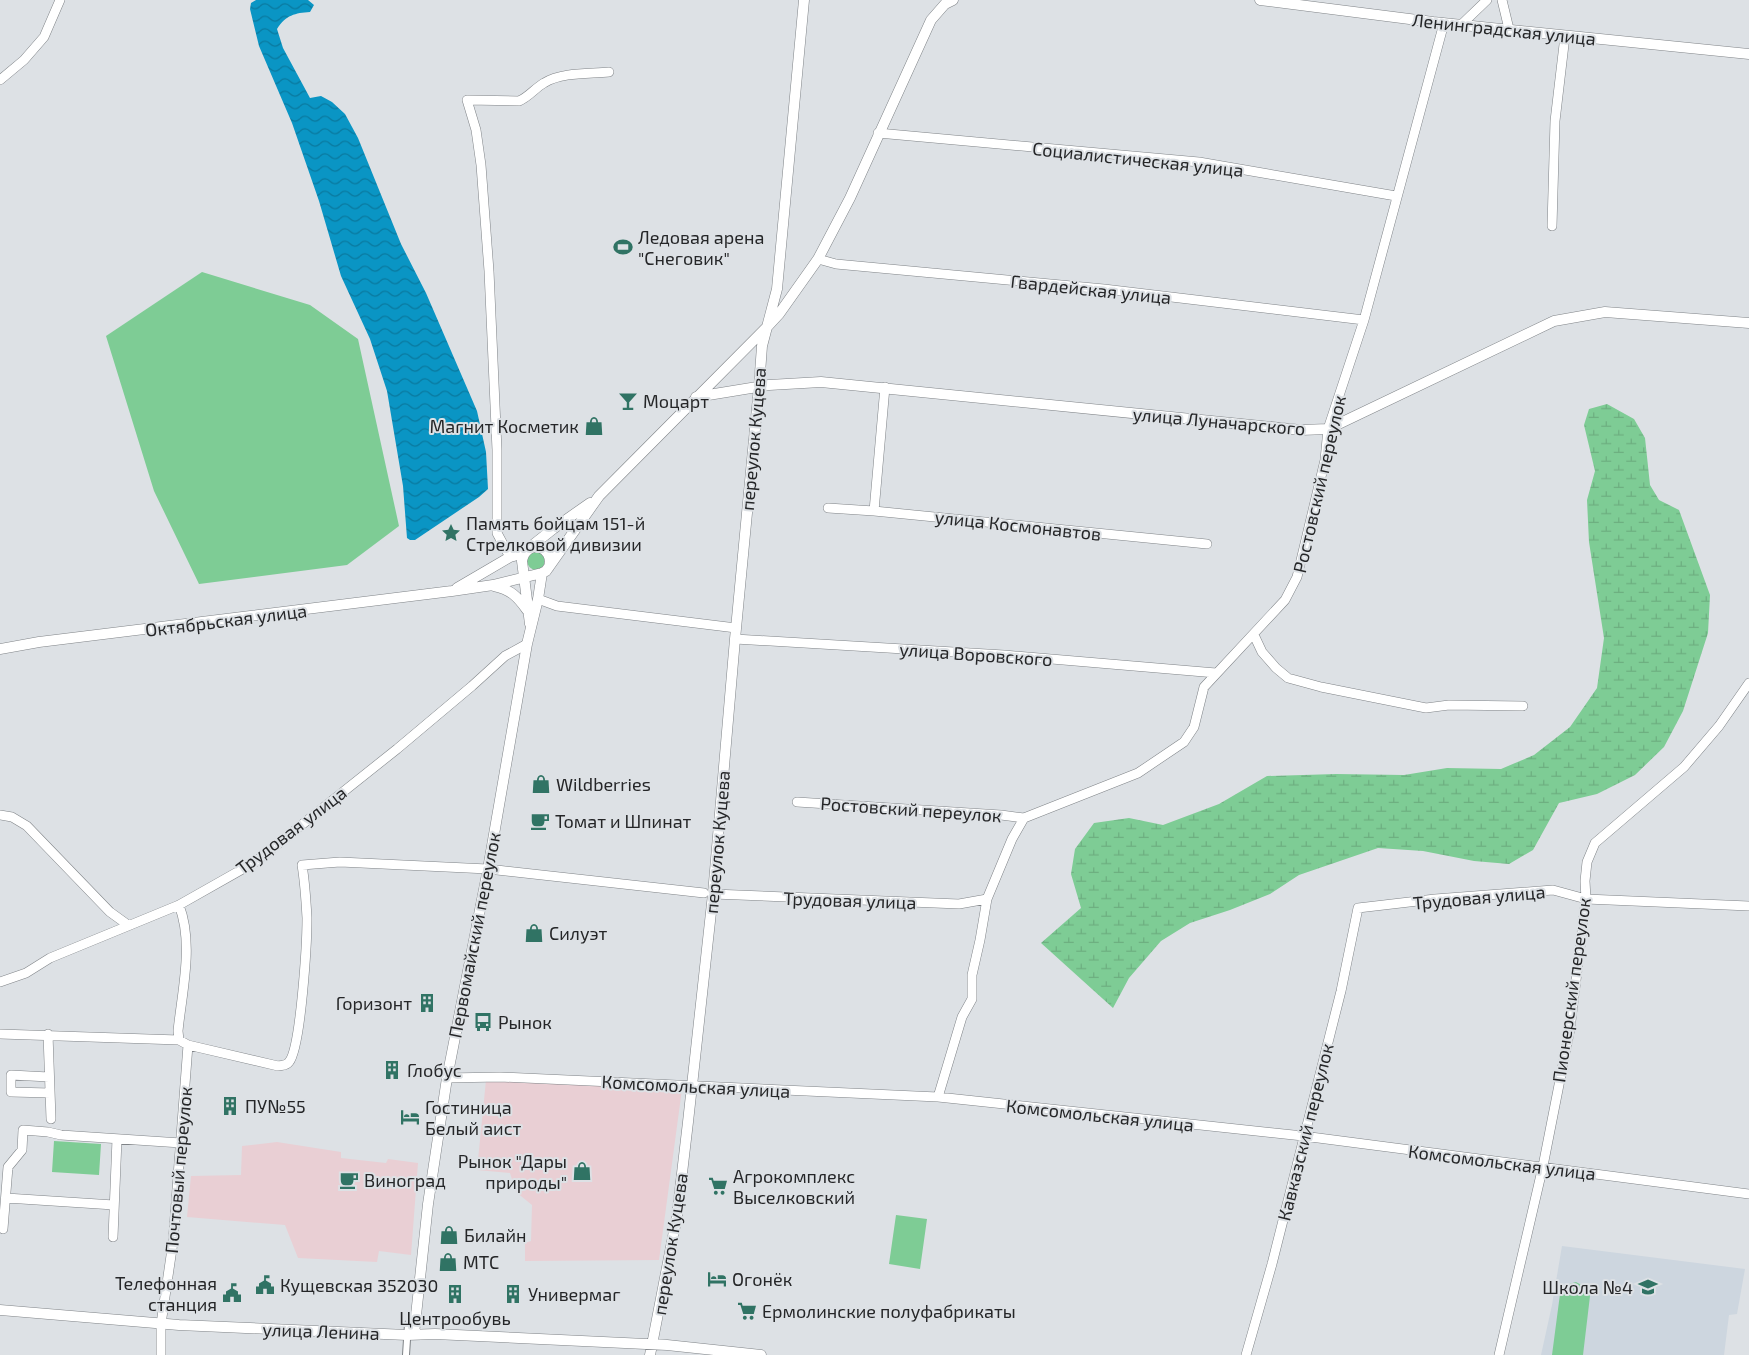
<svg xmlns="http://www.w3.org/2000/svg" width="1749" height="1355" font-family="'Exo 2',sans-serif">
  <defs>
    <pattern id="wetland-marsh" width="20" height="14" patternUnits="userSpaceOnUse" patternTransform="scale(1.25)"><rect width="20" height="14" fill="#7ecc95"/><path d="M1 5h8M5 5V1M11 12h8M15 12V8" fill="none" stroke="#6daf80"/></pattern>
    <pattern id="water-waves" width="16" height="10" patternUnits="userSpaceOnUse" patternTransform="scale(1.25)"><rect width="16" height="10" fill="#0a95c4"/><path d="M0 5q4-4 8 0t8 0" fill="none" stroke="#0a799f"/></pattern>
  </defs>
  <rect width="100%" height="100%" fill="#dde1e5"/>
  <path fill="#e9cfd4" d="M486,1080L682,1089L659,1260L525,1261V1243L531,1241L532,1205L516,1192L510,1173L477,1170Z
    M277,1142L341,1152V1158L386,1163L388,1159L418,1163L411,1255L379,1251L377,1262L298,1258L285,1225L187,1217L191,1176L241,1175L242,1146Z"/>
  <path fill="#cdd6df" d="M1562,1246L1745,1269L1737,1314L1729,1315L1724,1355H1541L1552,1305Z"/>
  <path fill="#7ecc95" d="M202,272L310,305L358,339L399,526L347,565L199,584L154,491L106,336Z
    M527 561a9 9 0 1 1 18 0a9 9 0 1 1-18 0Z
    M54,1141L101,1144L99,1175L52,1172Z
    M896,1215L927,1219L920,1269L889,1264Z
    M1576,1282L1585,1287L1590,1296L1583,1355H1552L1560,1294L1566,1285Z"/>
  <path fill="url(#wetland-marsh)" d="M1607,404L1634,419L1645,438L1650,485L1659,500L1679,510L1710,595L1708,633L1683,711L1664,747L1635,775L1597,794L1559,803L1533,850L1509,864L1474,861L1423,851L1378,848L1299,875L1270,894L1230,910L1190,923L1161,941L1129,978L1113,1008L1041,943L1081,908L1071,874L1075,849L1094,823L1129,818L1163,825L1219,804L1267,776L1336,774L1404,775L1447,768L1501,769L1534,755L1570,727L1597,688L1604,638L1589,542L1587,500L1595,471L1584,425L1589,409Z"/>
  <path fill="url(#water-waves)" d="M256,0H308L314,5L310,12C295,13 286,15 277,29L283,48L310,98L321,96L332,102L345,114L358,138L401,244L426,293L477,411L486,452L488,489L479,497L415,540H410L407,538L403,486L387,391L370,339L341,276L319,201L292,123L259,46L250,9L251,3Z"/>
  <g fill="none" stroke-linecap="round" stroke-linejoin="round">
    <g stroke="#7f8387" stroke-width="8">
      <path id="pedestrian" d="M406,1355L408,1324"/>
    </g>
    <g stroke="#7f8387" stroke-width="10">
      <path id="minor" d="M1502,0L1509,29
        M1462,24L1487,0
        M0,80L24,60L44,37L60,0
        M878,133L1199,162L1396,196
        M1552,226L1555,121L1565,36
        M818,259L836,264L1104,289L1364,320
        M828,508L874,511L1207,544
        M874,511L885,387
        M510,557L497,533V450L489,271L481,165L476,130L467,100L519,101C529,97 535,88 544,83C562,72 589,74 609,72
        M538,599L557,606L736,628
        M1254,635L1262,652L1276,668L1288,678L1321,687L1426,708L1449,705L1523,706
        M735,639L1004,655L1216,673
        M797,802L1001,815L1024,818
        M0,815L12,817L27,826L110,912L128,925
        M713,894L959,904L987,899
        M179,905C194,944 182,991 178,1031L179,1040
        M0,982L26,973L50,958L179,905L255,862L397,749L472,686L505,656L527,644
        M0,1034L179,1040L188,1045L278,1066C283,1065 286,1066 289,1062C301,1048 307,941 307,918C306,900 305,883 302,865L340,862L488,869L704,893
        M48,1034L51,1119
        M49,1077L11,1075V1092L50,1093
        M447,1078L500,1077L938,1097L1303,1136L1749,1194
        M938,1097L962,1017L972,999V975L980,940L987,899L1012,839L1024,818L1138,773L1184,742L1194,727L1204,687L1285,600L1297,577L1325,460L1328,429L1364,320L1444,23
        M6,1198L114,1205
        M3,1229L8,1167L22,1150L23,1130L48,1132L61,1135L181,1143
        M113,1237L117,1139
        M161,1355V1324L173,1242L188,1045
        M1246,1355L1272,1264L1341,991L1358,908L1435,899L1553,890L1586,899L1749,906
        M1499,1355L1543,1166L1570,1029L1586,899L1585,881L1587,862L1595,843L1684,767L1719,726L1749,683"/>
    </g>
    <g stroke="#7f8387" stroke-width="11">
      <path id="tertiary" d="M1260,0L1433,22L1749,54
        M696,397L769,385L821,382L1301,430L1328,429L1554,321L1605,312L1749,323
        M529,548L553,529L590,503
        M494,586C510,589 518,597 527,610
        M457,588L510,557L525,553
        M530,624L522,561C526,538 555,546 549,567
        M0,649L39,642L452,591L493,585L542,573L546,571L599,496L767,327L779,314L818,259L850,198L931,20L945,4L953,0
        M0,1310L179,1325L407,1335L435,1334L667,1345L761,1355
        M414,1334L428,1204L447,1078L488,869L527,644L538,599L542,573
        M650,1355L677,1216L688,1122L713,894L735,639L759,387L762,346L777,289L804,0"/>
    </g>
    <use href="#pedestrian" stroke="#fff" stroke-width="6"/>
    <use href="#minor" stroke="#fff" stroke-width="9"/>
    <use href="#tertiary" stroke="#fff" stroke-width="10"/>
  </g>
  <defs>
    <g id="stadium-bare" transform="scale(1.5)"><path d="M0-5a6.5 5 0 1 0 0 10a6.5 5 0 1 0 0-10ZM-3.5-1.8h7v3.6h-7Z" fill="#307364" stroke="#dde1e5" stroke-width="2.5" paint-order="stroke"/></g>
    <g id="bar-bare" transform="scale(1.5)"><path d="M-6-5H6L.8 .8V4.5H3.5V6h-7V4.5H-.8V.8Z" fill="#307364" stroke="#dde1e5" stroke-width="2.5" paint-order="stroke"/></g>
    <g id="shop-bare" transform="scale(1.5)"><path d="M-5-2.5h2.3a2.7 3.5 0 0 1 5.4 0H5L5.5 6h-11ZM-1.5-2.5h3a1.5 2.3 0 0 0-3 0Z" fill="#307364" stroke="#dde1e5" stroke-width="2.5" paint-order="stroke"/></g>
    <g id="sight-bare" transform="scale(1.5)"><path d="M0-6L1.8-2.2L6-1.7L2.9 1.2L3.7 5.4L0 3.3L-3.7 5.4L-2.9 1.2L-6-1.7L-1.8-2.2Z" fill="#307364" stroke="#dde1e5" stroke-width="2.5" paint-order="stroke"/></g>
    <g id="cafe-bare" transform="scale(1.5)"><path d="M-5.5-4.5H6V0H3Q3 3.5 0 3.5H-2.5Q-5.5 3.5-5.5 0ZM3-3.2v2h1.7v-2ZM-6 4.5H4V6H-6Z" fill="#307364" stroke="#dde1e5" stroke-width="2.5" paint-order="stroke"/></g>
    <g id="building-bare" transform="scale(1.5)"><path d="M-4-6H4V6H1V3H-1V6H-4ZM-2.5-4.3h1.7v1.8h-1.7ZM.8-4.3h1.7v1.8H.8ZM-2.5-1h1.7V.8h-1.7ZM.8-1h1.7V.8H.8Z" fill="#307364" stroke="#dde1e5" stroke-width="2.5" paint-order="stroke"/></g>
    <g id="bus-bare" transform="scale(1.5)"><path d="M-5-6H5V4H4V6H2V4H-2V6H-4V4H-5ZM-3.5-4V0h7V-4ZM-3.5 1.2v1.5H-2V1.2ZM2 1.2v1.5H3.5V1.2Z" fill="#307364" stroke="#dde1e5" stroke-width="2.5" paint-order="stroke"/></g>
    <g id="hotel-bare" transform="scale(1.5)"><path d="M-6-4.5h1.5V1H6V5H4.5V3h-9V5H-6ZM-4 0a1.8 1.8 0 1 1 3.6 0ZM.5 0V-2.5h3Q6-2.5 6 0Z" fill="#307364" stroke="#dde1e5" stroke-width="2.5" paint-order="stroke"/></g>
    <g id="supermarket-bare" transform="scale(1.5)"><path d="M-6-5.5h2.5l.6 2H6L4.5 2H-2.5L-4.4-4H-6ZM-1.5 3.2a1.3 1.3 0 1 0 .1 0ZM3 3.2a1.3 1.3 0 1 0 .1 0Z" fill="#307364" stroke="#dde1e5" stroke-width="2.5" paint-order="stroke"/></g>
    <g id="civic-bare" transform="scale(1.5)"><path d="M-.6-6.5H3V-4.5H.6V-3L4-1V1h2V6H-6V1h2V-1L-.6-3ZM-1.2 2.5V6h2.4V2.5Z" fill="#307364" stroke="#dde1e5" stroke-width="2.5" paint-order="stroke"/></g>
    <g id="school-bare" transform="scale(1.5)"><path d="M0-5L7-2L0 1L-7-2ZM-4 1L0 2.5L4 1V4Q0 6-4 4Z" fill="#307364" stroke="#dde1e5" stroke-width="2.5" paint-order="stroke"/></g>
  </defs>
  <g fill-rule="evenodd">
    <use href="#stadium-bare" x="623" y="247"/>
    <use href="#bar-bare" x="628" y="401"/>
    <use href="#shop-bare" x="594" y="426"/>
    <use href="#sight-bare" x="451" y="533"/>
    <use href="#shop-bare" x="541" y="784"/>
    <use href="#cafe-bare" x="540" y="821"/>
    <use href="#shop-bare" x="534" y="933"/>
    <use href="#building-bare" x="427" y="1003"/>
    <use href="#bus-bare" x="483" y="1022"/>
    <use href="#building-bare" x="392" y="1070"/>
    <use href="#building-bare" x="230" y="1106"/>
    <use href="#hotel-bare" x="410" y="1117"/>
    <use href="#shop-bare" x="582" y="1171"/>
    <use href="#cafe-bare" x="349" y="1180"/>
    <use href="#supermarket-bare" x="718" y="1186"/>
    <use href="#shop-bare" x="449" y="1235"/>
    <use href="#shop-bare" x="448" y="1262"/>
    <use href="#hotel-bare" x="717" y="1279"/>
    <use href="#civic-bare" x="265" y="1285"/>
    <use href="#school-bare" x="1648" y="1287"/>
    <use href="#civic-bare" x="232" y="1293"/>
    <use href="#building-bare" x="455" y="1294"/>
    <use href="#building-bare" x="513" y="1294"/>
    <use href="#supermarket-bare" x="747" y="1311"/>
  </g>
  <g text-anchor="middle" dominant-baseline="central" stroke-width="4" stroke-linejoin="round" paint-order="stroke">
    <g font-size="18" fill="#252628" stroke="#dde1e5">
      <text transform="translate(1504 29) rotate(6)">Ленинградская улица</text>
      <text transform="translate(1138 159) rotate(6)">Социалистическая улица</text>
      <text transform="translate(1091 289) rotate(6)">Гвардейская улица</text>
      <text transform="translate(1219 421) rotate(5)">улица Луначарского</text>
      <text transform="translate(753 439) rotate(-85)">переулок Куцева</text>
      <text transform="translate(1319 484) rotate(-77)">Ростовский переулок</text>
      <text transform="translate(1018 525) rotate(6)">улица Космонавтов</text>
      <text transform="translate(226 620) rotate(-7)">Октябрьская улица</text>
      <text transform="translate(976 654) rotate(4)">улица Воровского</text>
      <text transform="translate(911 809) rotate(4)">Ростовский переулок</text>
      <text transform="translate(291 830) rotate(-37)">Трудовая улица</text>
      <text transform="translate(717 842) rotate(-85)">переулок Куцева</text>
      <text transform="translate(1479 897) rotate(-5)">Трудовая улица</text>
      <text transform="translate(850 900) rotate(2)">Трудовая улица</text>
      <text transform="translate(474 935) rotate(-79)">Первомайский переулок</text>
      <text transform="translate(1571 990) rotate(-82)">Пионерский переулок</text>
      <text transform="translate(696 1086) rotate(3)">Комсомольская улица</text>
      <text transform="translate(1100 1115) rotate(6)">Комсомольская улица</text>
      <text transform="translate(1305 1132) rotate(-76)">Кавказский переулок</text>
      <text transform="translate(1502 1162) rotate(7)">Комсомольская улица</text>
      <text transform="translate(178 1170) rotate(-85)">Почтовый переулок</text>
      <text transform="translate(670 1244) rotate(-81)">переулок Куцева</text>
      <text transform="translate(321 1331) rotate(2)">улица Ленина</text>
    </g>
    <g font-size="18" fill="#252628" stroke="#dde1e5" text-anchor="start">
      <text x="638" y="237">Ледовая арена<tspan x="638" dy="21">"Снеговик"</tspan></text>
      <text x="643" y="401">Моцарт</text>
      <text x="579" y="426" text-anchor="end">Магнит Косметик</text>
      <text x="466" y="523">Память бойцам 151-й<tspan x="466" dy="21">Стрелковой дивизии</tspan></text>
      <text x="556" y="784">Wildberries</text>
      <text x="555" y="821">Томат и Шпинат</text>
      <text x="549" y="933">Силуэт</text>
      <text x="412" y="1003" text-anchor="end">Горизонт</text>
      <text x="498" y="1022">Рынок</text>
      <text x="407" y="1070">Глобус</text>
      <text x="245" y="1106">ПУ№55</text>
      <text x="425" y="1107">Гостиница<tspan x="425" dy="21">Белый аист</tspan></text>
      <text x="567" y="1161" text-anchor="end">Рынок "Дары<tspan x="567" dy="21">природы"</tspan></text>
      <text x="733" y="1176">Агрокомплекс<tspan x="733" dy="21">Выселковский</tspan></text>
      <text x="364" y="1180">Виноград</text>
      <text x="464" y="1235">Билайн</text>
      <text x="463" y="1262">МТС</text>
      <text x="732" y="1279">Огонёк</text>
      <text x="217" y="1283" text-anchor="end">Телефонная<tspan x="217" dy="21">станция</tspan></text>
      <text x="280" y="1285">Кущевская 352030</text>
      <text x="1633" y="1287" text-anchor="end">Школа №4</text>
      <text x="528" y="1294">Универмаг</text>
      <text x="762" y="1311">Ермолинские полуфабрикаты</text>
      <text x="455" y="1318" text-anchor="middle">Центрообувь</text>
    </g>
  </g>
</svg>
